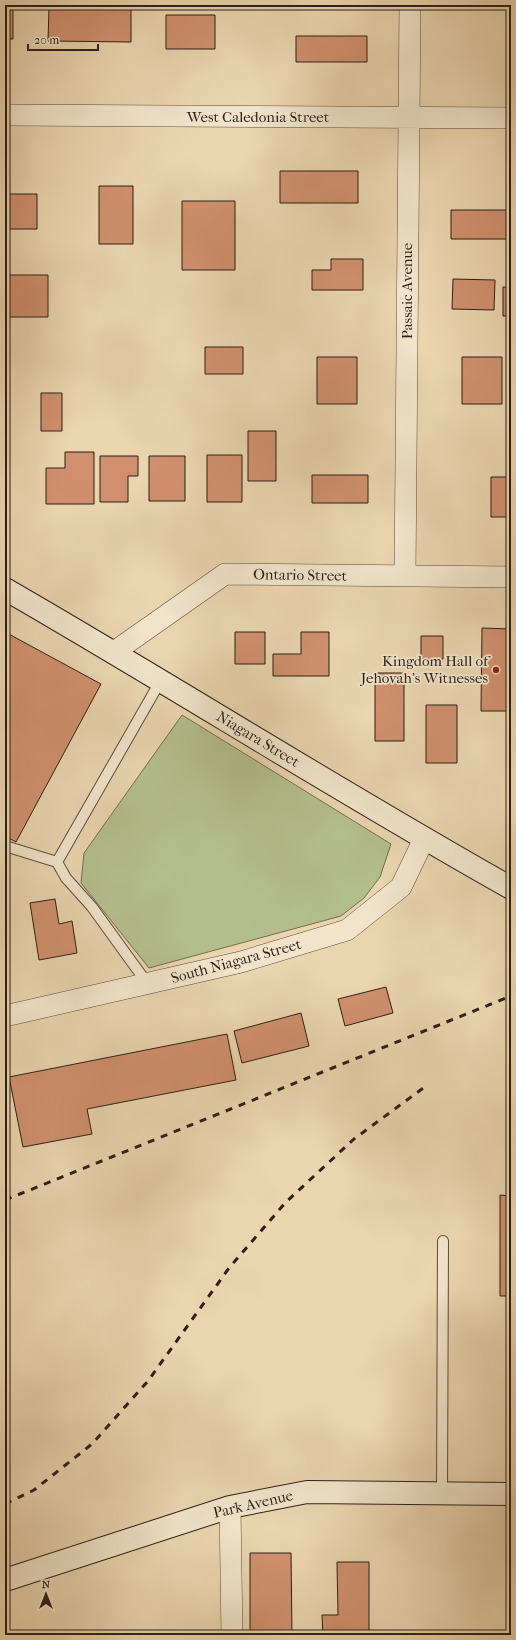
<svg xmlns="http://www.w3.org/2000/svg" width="516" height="1640" font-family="'IM FELL French Canon',serif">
  <rect width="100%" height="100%" fill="#ead5af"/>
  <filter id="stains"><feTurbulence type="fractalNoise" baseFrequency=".005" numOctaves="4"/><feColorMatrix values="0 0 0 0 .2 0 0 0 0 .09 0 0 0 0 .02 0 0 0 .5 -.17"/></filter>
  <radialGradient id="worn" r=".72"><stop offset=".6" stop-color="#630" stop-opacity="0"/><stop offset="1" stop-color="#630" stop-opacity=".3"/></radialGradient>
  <path fill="#b4be8d" stroke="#706e52" d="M182,715L391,844L380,877L364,898L341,916L149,968L81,883L84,853Z"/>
  <path fill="#d0906e" stroke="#2b1f17" d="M5,5H13V39H5Z
    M49,7H131V42L48,41Z
    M166,15H215V49H166Z
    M296,36H367V62H296Z
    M280,171H358V203H280Z
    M99,186H133V244H99Z
    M5,194H37V229H5Z
    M182,201H235V270H182Z
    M451,210H511V239H451Z
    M331,259H363V290H312V270H331Z
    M5,275H48V317H5Z
    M453,279L495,280L494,310L452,309Z
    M503,287H511V316H503Z
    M205,347H243V374H205Z
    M317,357H357V404H317Z
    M462,357H502V404H462Z
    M41,393H62V431H41Z
    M248,431H276V481H248Z
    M65,452H94V504H46V468H65Z
    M207,455H242V502H207Z
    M100,456H138V476H128V502H100Z
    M149,456H185V501H149Z
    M312,475H368V503H312Z
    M491,477H511V517H491Z
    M482,628L511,629V711H481Z
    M5,632L101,684L16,842L5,836Z
    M235,632H265V664H235Z
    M301,632H329V676H273V654H301Z
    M421,636H443V659H421Z
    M375,673H404V741H375Z
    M426,705H457V763H426Z
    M55,899L59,924L72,921L77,953L39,960L30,903Z
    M386,987L393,1013L345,1026L338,999Z
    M301,1013L309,1046L242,1063L234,1031Z
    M227,1034L236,1080L87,1109L92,1134L23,1147L9,1077Z
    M500,1195L511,1196V1296H500Z
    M250,1553H291L292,1635H250Z
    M337,1562H369V1634L323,1635L322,1615H338Z"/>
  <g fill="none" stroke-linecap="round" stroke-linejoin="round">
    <g stroke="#5b4c3d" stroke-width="12">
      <path id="lane" d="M5,846L57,862
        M147,983L92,907L66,878L57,862L161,680
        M442,1494L443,1241"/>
    </g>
    <g stroke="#5b4c3d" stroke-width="22">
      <path id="street" d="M5,115L511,118
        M405,576L410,5
        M114,652L225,574L511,577
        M5,1016L241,962L347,930L401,887L424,839
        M230,1507L232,1635"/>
    </g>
    <g stroke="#2b1f17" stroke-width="24">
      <path id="secondary" d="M5,589C175,687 340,792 511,888
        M5,1580L230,1507L307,1492L511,1494"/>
    </g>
    <use href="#lane" stroke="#f1e4cb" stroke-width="10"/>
    <use href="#street" stroke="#f1e4cb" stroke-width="21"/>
    <use href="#secondary" stroke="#f1e4cb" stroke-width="22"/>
    <path stroke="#2b1f17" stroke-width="3" stroke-dasharray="7 7" stroke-linecap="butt" d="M5,1200L511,996
      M5,1504L34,1490L92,1444L148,1381L229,1268L286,1202L354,1139L426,1086"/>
  </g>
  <circle fill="#8f2418" stroke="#f1e4cb" stroke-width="1.5" cx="496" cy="670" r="4"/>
  <g text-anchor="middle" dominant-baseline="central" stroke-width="3.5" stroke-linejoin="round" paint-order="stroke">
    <g font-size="15" fill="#2b1f17" stroke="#f1e4cb">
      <text x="258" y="117">West Caledonia Street</text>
      <text transform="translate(407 291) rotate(-90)">Passaic Avenue</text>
      <text transform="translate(300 575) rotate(1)">Ontario Street</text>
      <text transform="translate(258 739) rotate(31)">Niagara Street</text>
      <text transform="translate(236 961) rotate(-15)">South Niagara Street</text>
      <text transform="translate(253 1504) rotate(-13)">Park Avenue</text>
    </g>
    <g font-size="15" fill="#2b1f17" stroke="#f1e4cb" text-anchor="end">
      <text x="488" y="661">Kingdom Hall of<tspan x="488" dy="17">Jehovah’s Witnesses</tspan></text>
    </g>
  </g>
  <rect width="516" height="1640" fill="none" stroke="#ead5af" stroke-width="20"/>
  <rect x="6" y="6" width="504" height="1628" fill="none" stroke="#2b1f17" stroke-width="2"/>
  <rect x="10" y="10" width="496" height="1620" fill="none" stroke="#2b1f17"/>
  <g transform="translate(46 1594)" stroke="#f1e4cb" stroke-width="3" paint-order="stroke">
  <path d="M0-3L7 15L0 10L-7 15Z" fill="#2b1f17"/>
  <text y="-6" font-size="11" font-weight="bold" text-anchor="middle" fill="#2b1f17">N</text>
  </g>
  <path d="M28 44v6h70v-6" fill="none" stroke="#2b1f17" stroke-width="2"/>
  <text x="34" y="44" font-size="12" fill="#2b1f17" stroke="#f1e4cb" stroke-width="3" paint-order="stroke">20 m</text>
  <rect width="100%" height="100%" filter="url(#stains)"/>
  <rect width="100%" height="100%" fill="url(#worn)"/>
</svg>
